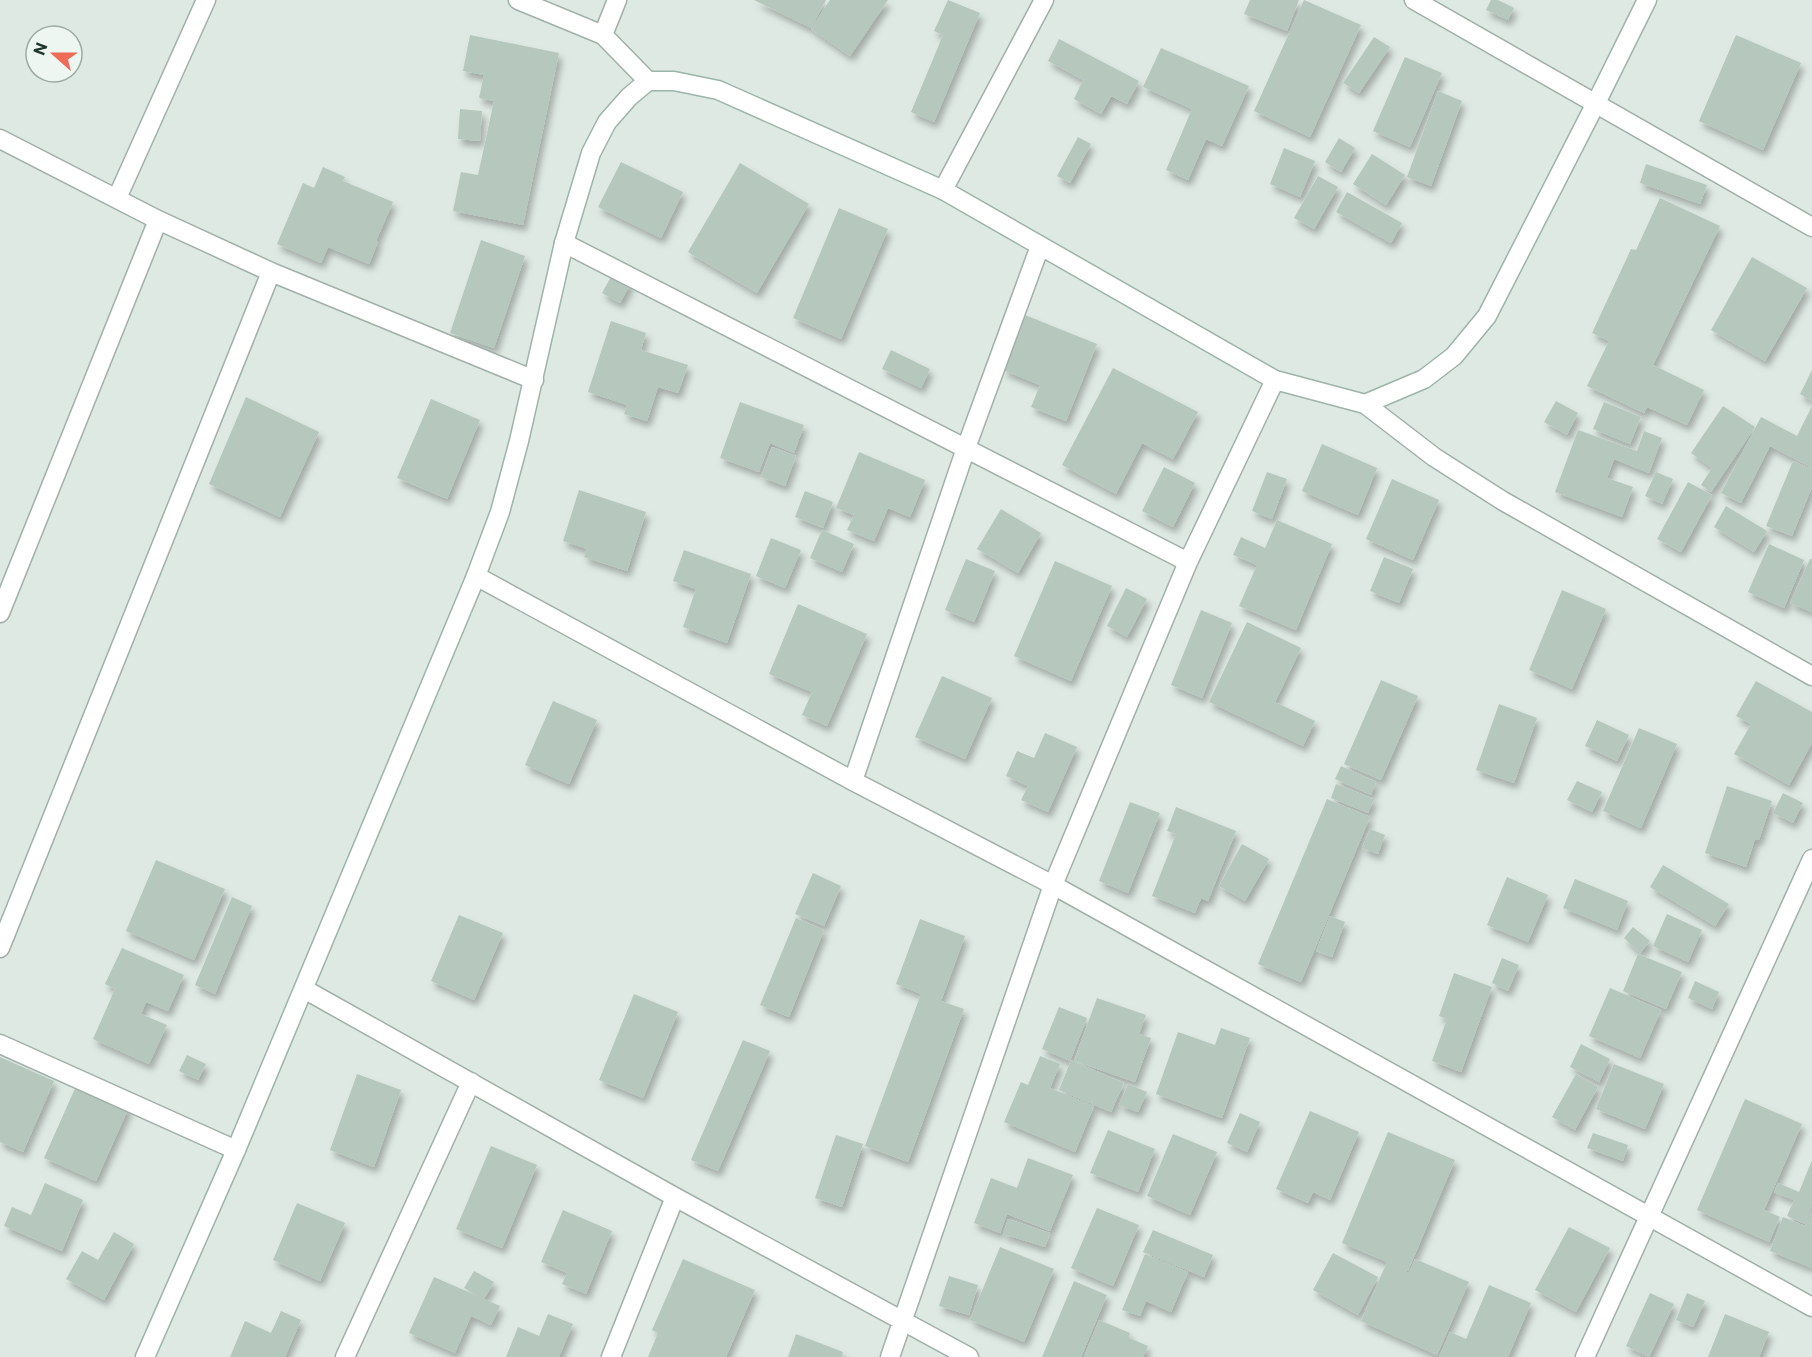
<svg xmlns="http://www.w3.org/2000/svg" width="1812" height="1357" font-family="Commissioner,sans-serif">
  <defs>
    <filter id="shadow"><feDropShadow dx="3.5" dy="6" stdDeviation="3" flood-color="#0004"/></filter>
  </defs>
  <rect width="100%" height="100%" fill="#dee9e3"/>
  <path fill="#b6c7be" filter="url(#shadow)" d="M754,0H826L811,28Z
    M830,0H888L850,56L811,29Z
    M948,0L980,13L934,122L911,112L943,35L934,31Z
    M1250,0H1299L1287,31L1244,14Z
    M1304,0L1361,25L1310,137L1254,111Z
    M1491,0H1498L1514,8L1508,20L1486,10Z
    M470,35L559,53L523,225L453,211L461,172L478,175L494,101L479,98L484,75L463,71Z
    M1736,35L1801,63L1763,150L1699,121Z
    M1374,37L1390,47L1359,93L1343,83Z
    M1059,39L1139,81L1127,104L1111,96L1101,114L1074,99L1083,80L1048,61Z
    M1161,48L1249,86L1222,146L1206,139L1188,180L1166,170L1192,109L1143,87Z
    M1405,57L1442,73L1410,147L1373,131Z
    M1438,91L1462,101L1431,186L1407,177Z
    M460,109L482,111L480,141L458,139Z
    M1078,137L1091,144L1070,183L1057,176Z
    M1339,138L1355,148L1341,172L1325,162Z
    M1284,148L1315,161L1300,197L1270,184Z
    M1372,154L1405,175L1386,205L1353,184Z
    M621,162L683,192L661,238L598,207Z
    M740,163L809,204L757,293L688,252Z
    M1646,164L1707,185L1700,204L1640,183Z
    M323,167L345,177L343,181L393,202L376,241L378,242L369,264L328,247L321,263L277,244L303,183L314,188Z
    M1318,176L1338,187L1314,229L1294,218Z
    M1347,192L1402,223L1391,243L1336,212Z
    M1660,198L1720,226L1653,365L1704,390L1687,425L1647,407L1644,413L1587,386L1609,341L1592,333L1631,249L1636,250Z
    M839,208L888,229L841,339L793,318Z
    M481,240L525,256L494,348L450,333Z
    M1752,257L1807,288L1765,361L1711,330Z
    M613,273L631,283L620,303L602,293Z
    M1025,315L1097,344L1066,421L1031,407L1040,385L1003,370Z
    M611,321L646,333L641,350L688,365L678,393L658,387L647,421L624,414L627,405L588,392Z
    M891,350L930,369L921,388L882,369Z
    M1113,368L1198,412L1173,459L1142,443L1116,494L1062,465Z
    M1812,370V401L1800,394Z
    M246,397L319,432L280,517L209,484Z
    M431,399L480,420L447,499L397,478Z
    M1556,401L1578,413L1567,435L1544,422Z
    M740,402L804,425L794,453L770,443L759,472L720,458Z
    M1604,402L1641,417L1630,444L1593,429Z
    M1723,406L1755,427L1711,492L1701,485L1712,468L1691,453Z
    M1812,406V468L1770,446L1741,503L1721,493L1761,417L1797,436Z
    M1578,430L1637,451L1644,431L1662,438L1649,473L1614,459L1607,478L1633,487L1622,517L1555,492Z
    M1322,444L1377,468L1358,515L1302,491Z
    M772,447L796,456L785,486L761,477Z
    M859,452L925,480L910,517L888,508L874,541L847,530L854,515L836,508Z
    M1793,461L1812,469V487L1792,536L1766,526Z
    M1164,467L1195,483L1173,527L1142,511Z
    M1267,472L1287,479L1272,519L1252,511Z
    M1656,472L1673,479L1662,504L1645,496Z
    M1392,479L1439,500L1413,560L1366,539Z
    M1688,482L1712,495L1681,552L1657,539Z
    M579,490L646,512L627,571L584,557L587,549L563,541Z
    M805,491L833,502L823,528L795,517Z
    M1726,506L1767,531L1754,552L1714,527Z
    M1001,509L1041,533L1018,573L977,549Z
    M1277,520L1332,544L1296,630L1239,606L1257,565L1233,555L1241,537L1265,548Z
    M822,530L854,544L842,572L810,558Z
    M771,538L801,550L785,588L756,576Z
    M1769,544L1804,560L1784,608L1748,592Z
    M684,550L751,574L727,643L683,627L696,589L673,581Z
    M1384,557L1413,569L1399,603L1370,591Z
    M966,559L995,571L974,622L945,610Z
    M1810,559H1812V612L1790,603Z
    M1055,561L1112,586L1071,681L1014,656Z
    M1126,588L1147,599L1127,637L1107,626Z
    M1562,590L1606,609L1572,689L1529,670Z
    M798,604L867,634L827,726L802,715L812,692L769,674Z
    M1201,610L1232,623L1202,698L1171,685Z
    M1247,622L1301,648L1275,702L1315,721L1303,746L1209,702Z
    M942,676L992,698L965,759L915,737Z
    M1381,680L1418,696L1381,780L1344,764Z
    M1756,681L1812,712V743L1789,785L1734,754L1751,724L1736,716Z
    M553,701L597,720L569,784L525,765Z
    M1499,704L1537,718L1514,783L1476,770Z
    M1597,720L1629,735L1617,761L1585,746Z
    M1639,728L1677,744L1641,828L1603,811Z
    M1045,733L1077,747L1048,812L1021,800L1028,786L1006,776L1017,751L1034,758Z
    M1341,766L1376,782L1371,795L1335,779Z
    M1577,781L1602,792L1592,812L1567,800Z
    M1336,784L1374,799L1368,813L1331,798Z
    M1727,786L1772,801L1759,840L1755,839L1746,867L1705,853Z
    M1783,793L1803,803L1793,823L1773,813Z
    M1327,799L1370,817L1301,982L1258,964Z
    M1130,802L1160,813L1128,893L1099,881Z
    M1176,807L1236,831L1208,901L1201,898L1195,913L1152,896L1176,834L1167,831Z
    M1370,829L1385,835L1378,854L1362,848Z
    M1242,844L1269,859L1245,901L1219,886Z
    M156,860L225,889L194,960L126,931Z
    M1663,865L1729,904L1715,926L1650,887Z
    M813,873L841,886L824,926L795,914Z
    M1507,877L1548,895L1528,942L1487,925Z
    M1575,879L1628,901L1617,930L1563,908Z
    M232,897L252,906L215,994L195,985Z
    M1667,914L1702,930L1688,962L1653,946Z
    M459,915L503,933L474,1000L431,981Z
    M1330,916L1345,922L1332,957L1316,951Z
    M796,918L824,930L789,1017L760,1005Z
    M920,919L965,936L941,1001L964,1009L908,1162L865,1146L921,994L896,984Z
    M1633,927L1650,941L1640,953L1624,938Z
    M122,948L184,975L168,1011L146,1002L141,1014L167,1025L149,1064L93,1039L115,989L105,984Z
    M1638,954L1682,972L1666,1009L1623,991Z
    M1502,958L1519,965L1508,991L1492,983Z
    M1454,973L1492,987L1461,1072L1432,1061L1447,1019L1439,1016Z
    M1695,981L1719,992L1712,1009L1688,998Z
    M1610,988L1661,1010L1640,1058L1589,1036Z
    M634,994L678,1012L643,1098L599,1080Z
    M1097,998L1146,1015L1139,1034L1151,1038L1135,1082L1074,1061Z
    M1059,1007L1087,1018L1070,1061L1042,1049Z
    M1221,1028L1250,1038L1222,1118L1156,1094L1178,1032L1215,1045Z
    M743,1040L770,1051L718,1171L691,1160Z
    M1581,1044L1610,1059L1599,1082L1570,1067Z
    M187,1055L206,1064L198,1080L179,1071Z
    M1040,1056L1060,1064L1050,1088L1094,1106L1075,1152L1004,1122L1021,1082L1028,1085Z
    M0,1057L54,1081L23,1152L0,1142Z
    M1071,1060L1124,1083L1111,1112L1059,1090Z
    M1614,1064L1664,1084L1645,1129L1596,1109Z
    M357,1074L401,1090L374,1167L330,1150Z
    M1576,1074L1598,1087L1575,1130L1552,1117Z
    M77,1084L129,1107L96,1181L44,1158Z
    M1128,1084L1147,1092L1138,1112L1119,1105Z
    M1745,1099L1802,1124L1764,1210L1780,1217L1769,1242L1697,1210Z
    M1310,1111L1359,1132L1330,1200L1313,1192L1308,1203L1276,1189Z
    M1240,1113L1260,1122L1247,1152L1227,1143Z
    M1108,1130L1155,1149L1138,1192L1090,1173Z
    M1388,1132L1455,1160L1408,1271L1394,1266L1409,1273L1415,1259L1469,1282L1437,1355L1361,1321L1387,1262L1342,1243Z
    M1593,1133L1628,1145L1623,1161L1587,1148Z
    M1173,1134L1217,1152L1190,1215L1147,1196Z
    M836,1135L863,1144L842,1207L815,1198Z
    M491,1146L537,1165L502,1248L456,1229Z
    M1028,1158L1073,1175L1050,1231L1007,1214L1000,1233L974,1223L991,1178L1017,1188Z
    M1812,1160V1206L1805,1224L1787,1216L1794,1200L1774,1192L1778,1183L1799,1192Z
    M45,1183L83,1200L62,1251L4,1226L12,1207L31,1215Z
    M297,1203L345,1223L320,1281L273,1260Z
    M1097,1208L1139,1225L1113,1286L1071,1268Z
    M563,1210L612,1231L586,1294L562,1284L567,1273L541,1262Z
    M1812,1210V1268L1770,1251L1783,1217L1805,1226Z
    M1008,1219L1050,1233L1045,1247L1003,1234Z
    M1569,1227L1610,1248L1576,1312L1535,1290Z
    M1153,1230L1213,1255L1204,1277L1143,1252Z
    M114,1232L134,1244L104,1300L66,1279L82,1251L98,1260Z
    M1000,1247L1054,1269L1024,1342L970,1320Z
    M1333,1253L1378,1277L1358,1315L1313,1290Z
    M1145,1254L1188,1272L1171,1312L1146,1301L1140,1316L1122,1310Z
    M683,1259L755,1290L726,1357H648L658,1333L652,1330Z
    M474,1271L494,1282L484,1299L464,1288Z
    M949,1276L978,1285L969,1315L939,1306Z
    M434,1277L500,1306L491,1325L471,1316L455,1353L409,1333Z
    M1074,1281L1107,1295L1081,1357H1042Z
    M1489,1285L1531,1303L1508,1357H1439L1450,1332L1466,1339Z
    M1650,1293L1674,1304L1649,1357L1626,1346Z
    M1687,1293L1705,1301L1693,1327L1676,1320Z
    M281,1311L301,1320L285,1357H230L245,1321L271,1333Z
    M548,1314L573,1324L559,1357H506L518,1327L539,1336Z
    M1725,1314L1769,1332L1759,1357H1708Z
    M1099,1320L1130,1333L1129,1338L1148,1346L1143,1357H1084Z
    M796,1334L843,1352L841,1357H788Z"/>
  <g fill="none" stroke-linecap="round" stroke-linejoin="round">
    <g stroke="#a1b0a9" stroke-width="21">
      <path id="street" d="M518,0L603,35L648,81
        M1414,0L1812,227
        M603,35L617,0
        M0,139L158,220L271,272L534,380
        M943,190L1044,0
        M117,198L206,0
        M564,243L1188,562
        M1365,404L1434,457L1503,501L1812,676
        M476,576L853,781L1053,885L1812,1307
        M0,613L158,220
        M853,781L966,448L1040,246
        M0,948L271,272
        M304,989L675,1197L969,1357
        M0,1044L236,1150
        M345,1357L471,1082
        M611,1357L675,1197
        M890,1357L1053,885L1188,562L1275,380
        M1585,1357L1812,859"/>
    </g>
    <g stroke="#9db4a9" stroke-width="21">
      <path id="secondary" d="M145,1357L236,1150L476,576L500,512L519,441L564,243L591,153L607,122L629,97L648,81H674L718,90L943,190L1275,380L1365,404L1424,379L1454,356L1487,316L1596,103L1647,0"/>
    </g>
    <use href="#street" stroke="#fff" stroke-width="18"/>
    <use href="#secondary" stroke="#fff" stroke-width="18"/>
  </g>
  <g transform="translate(54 54) rotate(291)"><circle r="28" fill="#eef6f1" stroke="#9caaa3" stroke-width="1.5"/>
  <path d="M0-4.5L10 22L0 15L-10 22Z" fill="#ee6b57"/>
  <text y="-9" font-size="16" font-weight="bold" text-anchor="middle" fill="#20382f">N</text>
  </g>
</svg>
